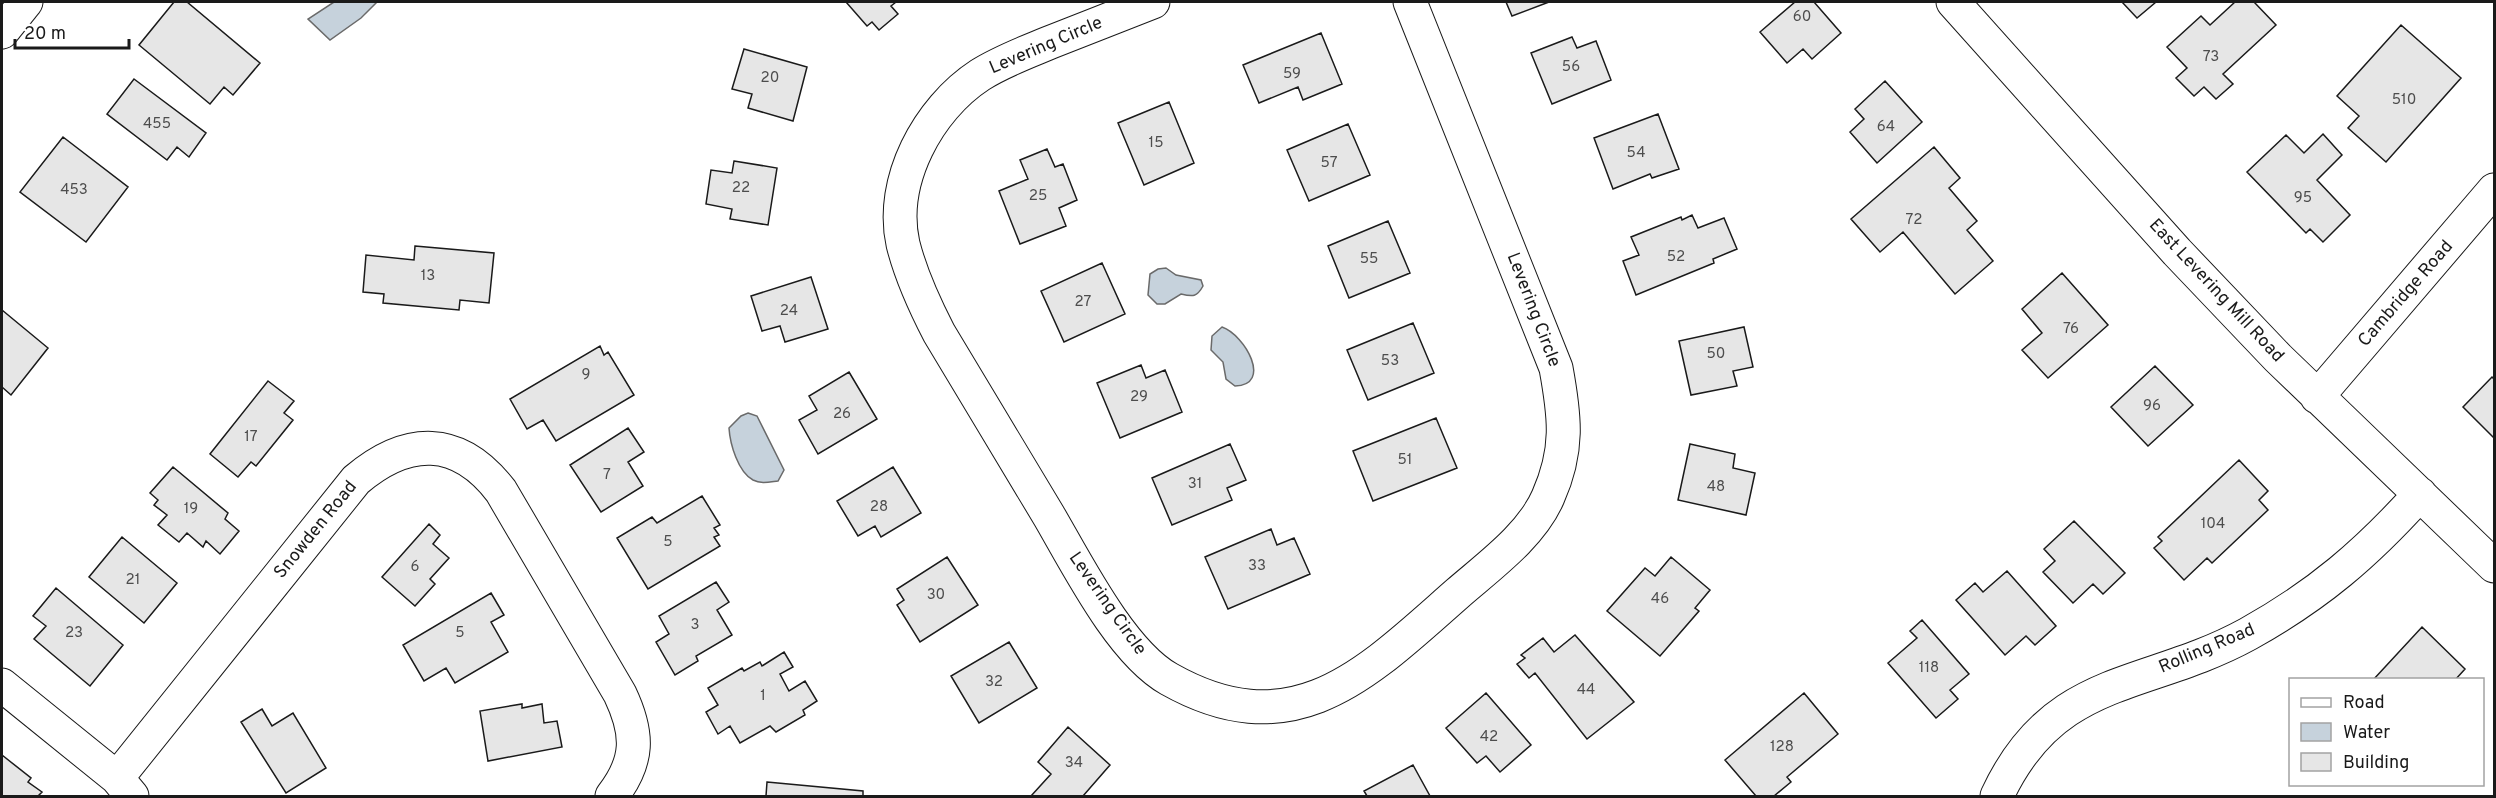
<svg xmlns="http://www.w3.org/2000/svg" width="2496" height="798" font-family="Overpass,sans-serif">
  <rect width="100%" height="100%" fill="#fff"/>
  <path fill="#c6d2dc" stroke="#6a6a6a" stroke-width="1.5" d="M334,2H377L361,18L330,40L308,19Z
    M1166,268L1176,275L1201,280L1203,286C1197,297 1193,297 1181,294L1165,304H1157L1148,295L1150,274L1158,269Z
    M1222,327C1245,335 1273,385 1235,386L1226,379L1223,362L1211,350L1212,336Z
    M748,413L757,416L784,470L778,481C769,482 761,484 753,480C738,472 730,444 729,428L741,416Z"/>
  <path fill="#e6e6e6" stroke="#1a1a1a" stroke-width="1.5" d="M174,2H187L260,63L233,95L224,87L210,104L139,45Z
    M846,2H896L891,6L898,14L879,30L872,22L867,26Z
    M1506,2H1549L1512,16Z
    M1795,2H1814L1841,33L1812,59L1803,49L1787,63L1760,32Z
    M2122,2H2156L2137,18Z
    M2235,2H2254L2276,25L2223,74L2233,84L2216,99L2204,87L2194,96L2176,78L2187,68L2167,47L2201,16L2210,25Z
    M2401,25L2461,78L2386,162L2348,128L2359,116L2337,96Z
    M1321,33L1342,84L1303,100L1298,87L1259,103L1243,65Z
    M1572,37L1577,48L1596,41L1611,80L1552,104L1531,53Z
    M744,49L807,67L793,121L748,108L752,94L732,89Z
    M134,79L206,133L189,157L177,147L167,160L107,114Z
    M1885,81L1922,122L1877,163L1850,132L1864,119L1855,109Z
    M1169,102L1194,163L1144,185L1118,123Z
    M1658,114L1679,169L1652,178L1650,174L1613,189L1594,138Z
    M1348,124L1370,175L1309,201L1287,150Z
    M2323,134L2342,155L2317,180L2350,215L2323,242L2310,229L2306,233L2247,172L2286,135L2304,153Z
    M63,137L128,187L86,242L20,192Z
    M1934,147L1960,178L1949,188L1977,221L1967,230L1993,261L1955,294L1903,232L1880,252L1851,219Z
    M1047,149L1055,167L1063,164L1077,200L1059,208L1066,226L1020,244L999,191L1028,179L1020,160Z
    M734,161L777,168L768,225L730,219L732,209L706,204L711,170L732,173Z
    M1692,215L1698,228L1724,218L1737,249L1713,259L1714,263L1636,295L1623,261L1639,255L1631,237L1681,217L1682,220Z
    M1388,221L1410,273L1349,298L1328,246Z
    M415,246L494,253L489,303L460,300L459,310L383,303L384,294L363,292L366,255L414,260Z
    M1102,263L1125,314L1064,342L1041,291Z
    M2062,273L2108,325L2048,378L2022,350L2042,333L2022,309Z
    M811,277L828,329L785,342L780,326L762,331L751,296Z
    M2,310L48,348L11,395L2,387Z
    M1413,323L1434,373L1368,400L1347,350Z
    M1744,327L1753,367L1733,371L1737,386L1691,395L1679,341Z
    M600,346L604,355L608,352L634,395L556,441L543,420L527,429L510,399Z
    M1141,365L1146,378L1165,370L1182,412L1120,438L1097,383Z
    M2155,366L2193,405L2148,446L2111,407Z
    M849,372L877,419L818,454L799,420L817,410L809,396Z
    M2492,377L2494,379V438L2463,407Z
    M268,381L294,401L284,413L293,420L256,466L251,462L238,477L210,454Z
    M1436,418L1457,468L1373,501L1353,451Z
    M628,428L644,452L628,462L643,486L601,512L570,465Z
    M1230,444L1246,480L1227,488L1232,500L1172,525L1152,478Z
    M1690,444L1735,454L1733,468L1755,473L1746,515L1678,500Z
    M2239,460L2268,491L2259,500L2268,510L2212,563L2207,558L2184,580L2154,548L2162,541L2158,537Z
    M173,467L228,513L225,519L239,531L220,554L206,541L203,547L187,533L179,542L158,525L167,515L154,505L158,500L150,493Z
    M893,467L921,513L881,537L875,526L858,536L837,501Z
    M702,496L720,525L714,528L719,535L714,537L720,546L648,589L617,538L652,517L657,523Z
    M2074,521L2125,573L2103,594L2093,584L2073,603L2043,572L2055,561L2044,549Z
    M429,524L440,535L433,544L449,558L430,579L435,584L415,606L382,577Z
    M1271,529L1277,545L1294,538L1310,574L1228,609L1205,557Z
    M122,537L177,583L144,623L89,577Z
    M947,557L978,605L920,642L897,605L904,600L897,589Z
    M1671,557L1710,590L1695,608L1699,611L1660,656L1607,611L1645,568L1655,576Z
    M2007,571L2056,626L2035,645L2026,636L2005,655L1956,600L1975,583L1983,592Z
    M716,582L729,602L717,610L732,635L696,656L698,661L675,675L656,642L669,634L659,616Z
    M56,588L123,645L90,686L34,639L46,626L33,616Z
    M491,593L504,615L491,622L508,652L455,683L446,668L424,681L403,645Z
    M1922,620L1969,674L1950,690L1958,699L1936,718L1888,663L1917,638L1910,631Z
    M2422,627L2465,669L2455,680H2373Z
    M1575,635L1634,702L1587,739L1535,673L1529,678L1517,664L1525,658L1521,655L1543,638L1554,652Z
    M1009,642L1037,688L979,723L951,676Z
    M784,652L793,667L780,674L789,691L805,681L817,701L803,710L805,715L776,732L770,726L740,743L730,726L718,734L706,712L718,705L708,688L742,668L744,671L760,662L762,666Z
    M1486,693L1531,745L1500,772L1486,756L1477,763L1446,728Z
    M1804,693L1838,734L1787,777L1791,782L1774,796H1756L1725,760Z
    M522,704V708L542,704L544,723L557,721L562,747L488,761L480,711Z
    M262,709L272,726L293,713L326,768L286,793L241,722Z
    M1068,727L1110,765L1083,796H1031L1051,774L1038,762Z
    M2,755L31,778L28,782L42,792L38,796H2Z
    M1413,765L1430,796H1367L1364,791Z
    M767,782L863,791V796H766Z"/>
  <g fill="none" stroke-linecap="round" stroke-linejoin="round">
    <g stroke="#1a1a1a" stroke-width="35">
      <path id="minor" d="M1153,2C1119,15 1085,29 1051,42C1027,52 1002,61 980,75C928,109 889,181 903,244C911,276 924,304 939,333C976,394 1012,455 1049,516C1077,564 1121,652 1169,679C1295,750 1368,672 1458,593C1489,566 1531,536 1548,497C1569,450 1565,417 1556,368L1410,2
        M1953,2L2177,252L2278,358L2494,566
        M2317,397L2494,190
        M2,685L117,778L132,796
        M117,778L356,480C407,437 458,435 501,491L620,694C639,734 639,761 612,796
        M1997,796C2054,673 2146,690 2248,634C2318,595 2366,554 2420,494"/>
    </g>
    <g stroke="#1a1a1a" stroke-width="35">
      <path id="major" d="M2,32L26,2"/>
    </g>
    <use href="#minor" stroke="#fff" stroke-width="33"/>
    <use href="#major" stroke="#fff" stroke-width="33"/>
  </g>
  <g text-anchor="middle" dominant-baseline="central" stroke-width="4.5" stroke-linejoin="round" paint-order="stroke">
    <g font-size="15" fill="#4d4d4d">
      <text x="1802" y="17">60</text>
      <text x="2211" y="57">73</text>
      <text x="1571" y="67">56</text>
      <text x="1292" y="74">59</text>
      <text x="770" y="78">20</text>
      <text x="2404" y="100">510</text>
      <text x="157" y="124">455</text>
      <text x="1886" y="127">64</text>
      <text x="1156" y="143">15</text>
      <text x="1636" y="153">54</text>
      <text x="1329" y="163">57</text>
      <text x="741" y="188">22</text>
      <text x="74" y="190">453</text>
      <text x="1038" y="196">25</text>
      <text x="2303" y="198">95</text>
      <text x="1914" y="220">72</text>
      <text x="1676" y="257">52</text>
      <text x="1369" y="259">55</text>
      <text x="428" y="276">13</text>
      <text x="1083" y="302">27</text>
      <text x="789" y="311">24</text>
      <text x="2071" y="329">76</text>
      <text x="1716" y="354">50</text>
      <text x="1390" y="361">53</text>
      <text x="586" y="375">9</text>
      <text x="1139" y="397">29</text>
      <text x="2152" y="406">96</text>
      <text x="842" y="414">26</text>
      <text x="251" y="437">17</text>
      <text x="1405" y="460">51</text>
      <text x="607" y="475">7</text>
      <text x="1195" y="484">31</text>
      <text x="1716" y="487">48</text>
      <text x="879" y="507">28</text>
      <text x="191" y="509">19</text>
      <text x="2213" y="524">104</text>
      <text x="668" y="542">5</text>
      <text x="1257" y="566">33</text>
      <text x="415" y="567">6</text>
      <text x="133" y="580">21</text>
      <text x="936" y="595">30</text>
      <text x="1660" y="599">46</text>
      <text x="695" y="625">3</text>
      <text x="74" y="633">23</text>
      <text x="460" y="633">5</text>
      <text x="1929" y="668">118</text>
      <text x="994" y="682">32</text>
      <text x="1586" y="690">44</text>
      <text x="763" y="696">1</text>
      <text x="1489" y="737">42</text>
      <text x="1782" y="747">128</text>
      <text x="1074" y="763">34</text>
    </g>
    <g font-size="18" fill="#1a1a1a" stroke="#fff">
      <text transform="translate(1046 46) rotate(-23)">Levering Circle</text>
      <text transform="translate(2216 291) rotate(47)">East Levering Mill Road</text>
      <text transform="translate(2406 294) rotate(-49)">Cambridge Road</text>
      <text transform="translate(1533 310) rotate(69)">Levering Circle</text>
      <text transform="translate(316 530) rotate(-51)">Snowden Road</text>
      <text transform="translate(1107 604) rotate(55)">Levering Circle</text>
      <text transform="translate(2207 649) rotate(-23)">Rolling Road</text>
    </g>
  </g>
  <rect width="2496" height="798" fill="none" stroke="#1a1a1a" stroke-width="6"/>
  <rect x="2289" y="678" width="195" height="108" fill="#ffffff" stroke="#a3a3a3" stroke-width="1.5"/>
  <rect x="2301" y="698" width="30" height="9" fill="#ffffff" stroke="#a3a3a3" stroke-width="1.5"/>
  <text x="2343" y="708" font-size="18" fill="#1a1a1a">Road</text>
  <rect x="2301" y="723" width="30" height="18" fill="#c6d2dc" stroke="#a3a3a3" stroke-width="1.5"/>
  <text x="2343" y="738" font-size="18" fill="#1a1a1a">Water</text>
  <rect x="2301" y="753" width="30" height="18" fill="#e6e6e6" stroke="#a3a3a3" stroke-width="1.5"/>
  <text x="2343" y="768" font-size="18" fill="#1a1a1a">Building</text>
  <path d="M15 39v9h114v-9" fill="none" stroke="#1a1a1a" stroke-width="3"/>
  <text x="24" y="39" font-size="18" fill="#1a1a1a" stroke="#ffffff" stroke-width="4.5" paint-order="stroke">20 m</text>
</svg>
